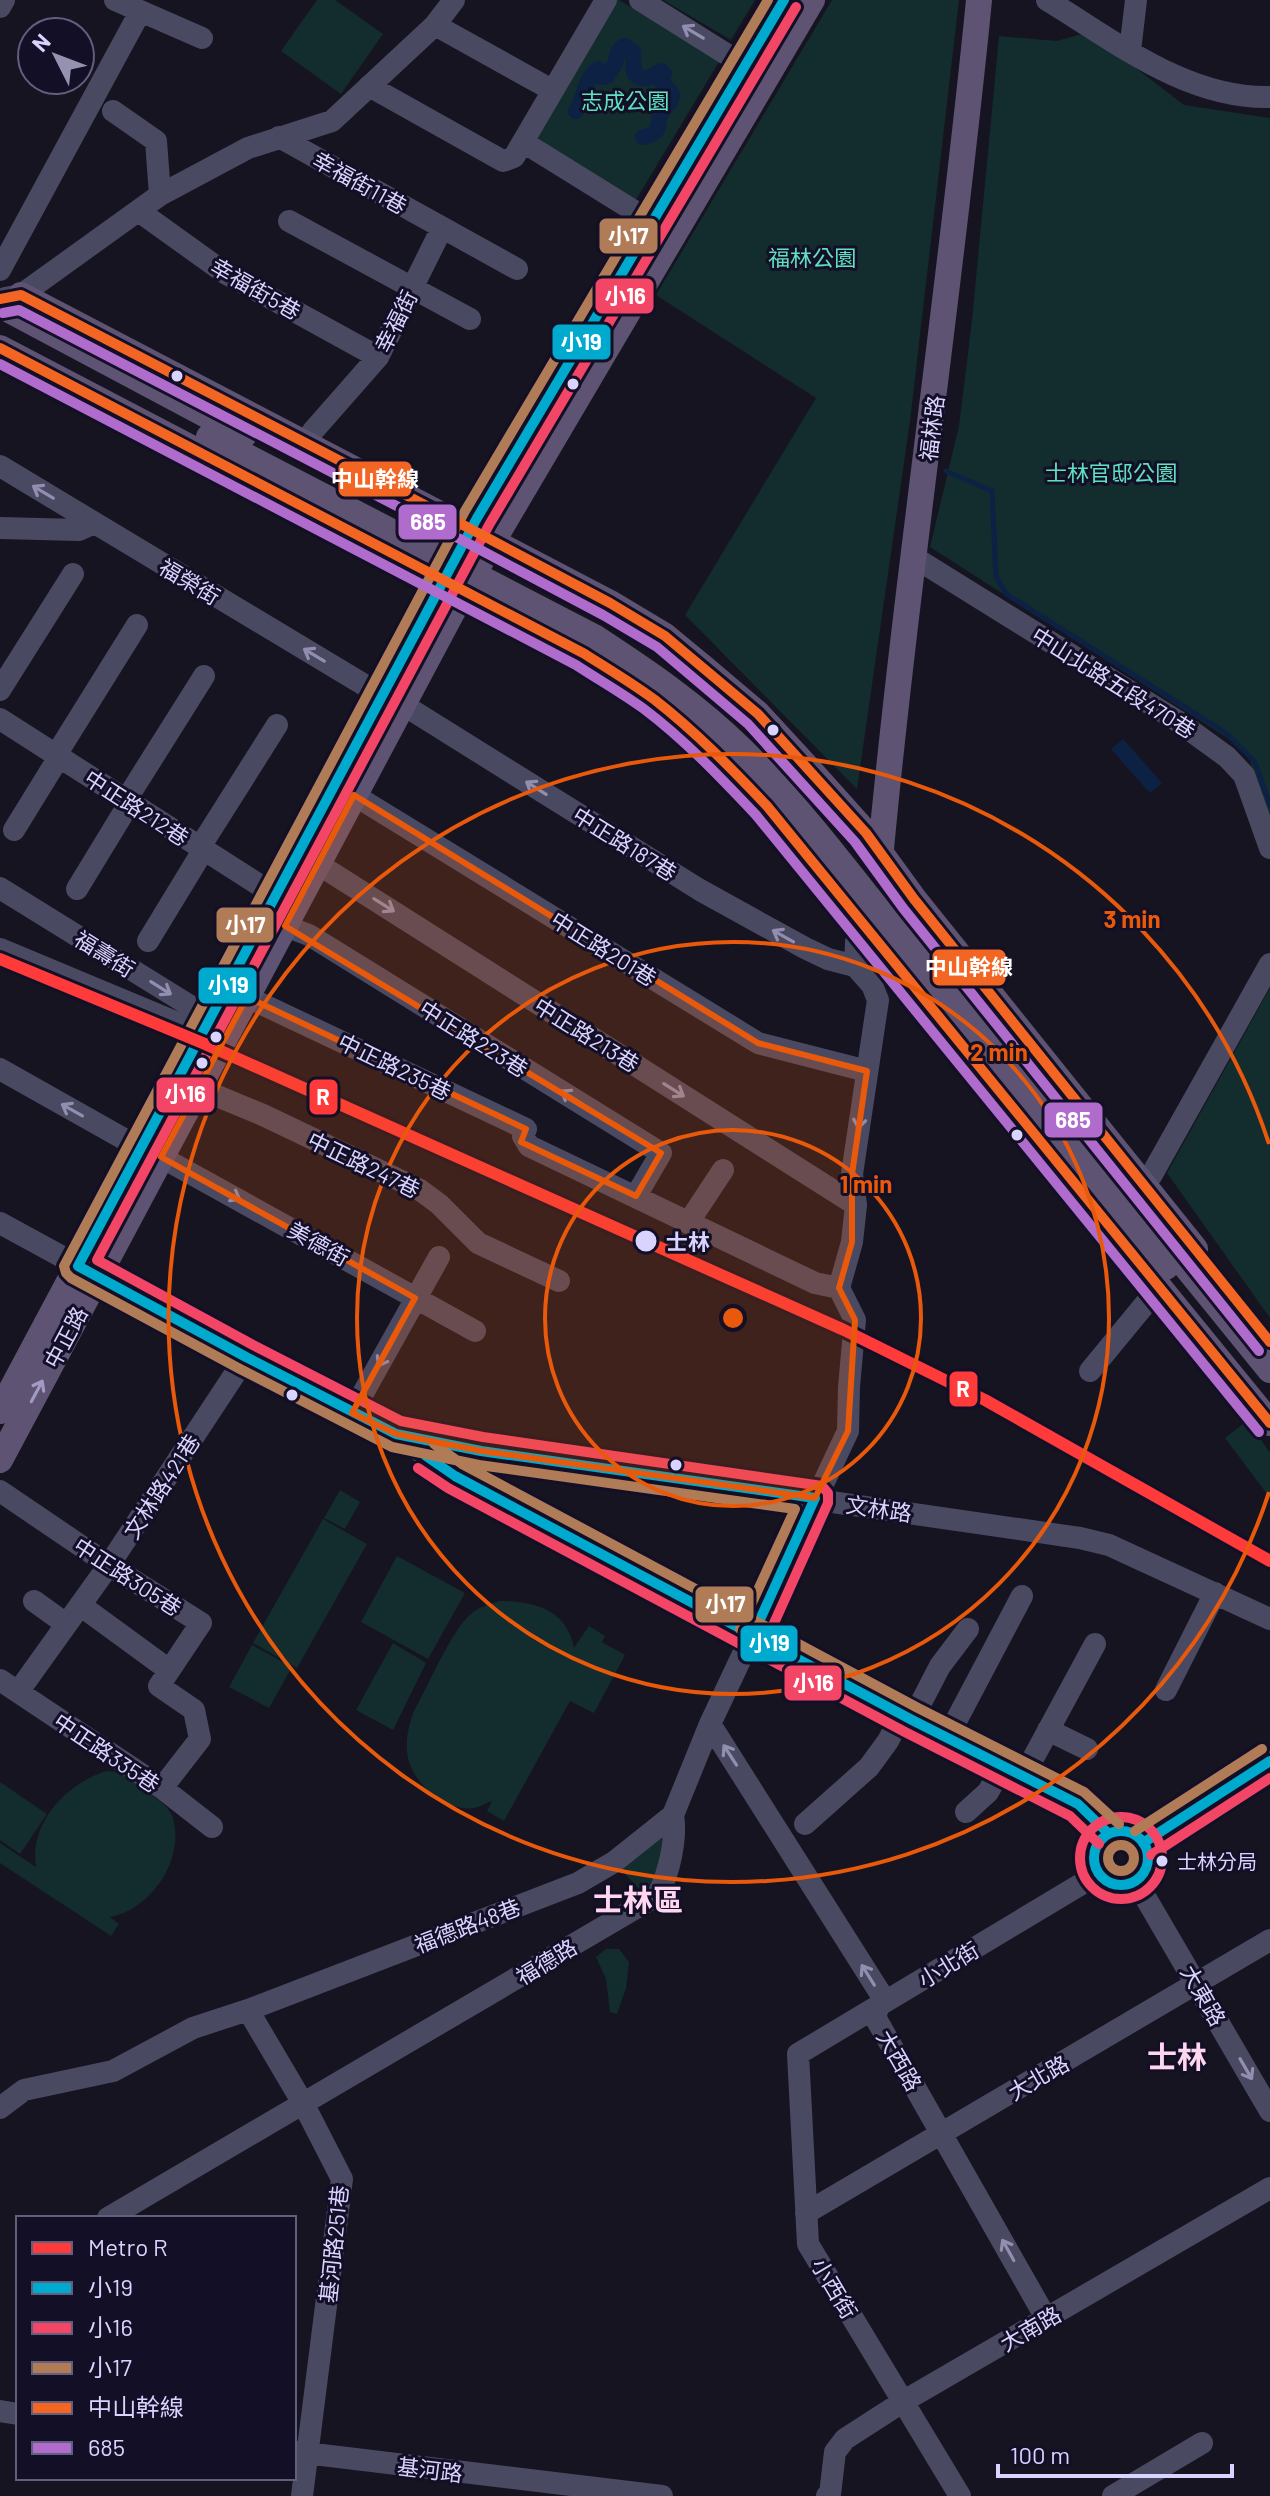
<svg xmlns="http://www.w3.org/2000/svg" width="1270" height="2496" font-family="Barlow,'Noto Sans TC',sans-serif">
  <rect width="100%" height="100%" fill="#161421"/>
  <path fill="#132c2d" d="M317,0H335L383,34L341,94L281,51Z
    M615,0H619L720,60L634,203L530,141Z
    M663,0H755L731,40Z
    M832,0H959L910,421L857,789L685,615L816,398L656,295Z
    M1089,32L1184,105L1270,118V817L1246,750L930,547L959,426L972,320L999,36L1057,41Z
    M1270,988V1318L1167,1173Z
    M1248,1420L1270,1453V1498L1225,1438Z
    M340,1490L360,1502L345,1529L324,1518Z
    M323,1519L367,1544L297,1668L253,1643Z
    M397,1556L465,1593L428,1659L361,1622Z
    M499,1601C534,1601 567,1609 574,1648L589,1626L605,1636L602,1642L625,1655L594,1713L570,1701L504,1821L487,1811L492,1801C486,1803 480,1807 474,1808C448,1812 416,1786 409,1762C404,1745 408,1727 414,1711C427,1688 452,1629 471,1614C479,1607 489,1604 499,1601Z
    M393,1643L426,1663L393,1730L356,1710Z
    M252,1645L292,1667L269,1708L229,1687Z
    M106,1771C123,1771 130,1778 143,1788C153,1797 169,1805 173,1818C185,1859 151,1910 110,1917L119,1924L111,1936L0,1863V1843L36,1867C29,1823 66,1784 106,1771Z
    M0,1782L47,1814L20,1854L0,1840Z
    M668,1831L659,1880L644,1894L618,1867Z
    M606,1949H619L629,1962L626,1988L617,2014L610,2012L606,1979L596,1957Z"/>
  <path fill="#0d2144" d="M1123,739L1162,783L1150,793L1111,749Z"/>
  <g fill="none" stroke-linecap="round" stroke-linejoin="round">
    <path stroke="#0d2144" stroke-width="5" d="M946,471L992,491L996,576L1006,594L1226,733L1255,762L1270,805"/>
    <path stroke="#0d2144" stroke-width="16" d="M576,111C585,98 585,78 598,69L602,77L607,76C609,72 614,67 615,63C618,55 616,50 625,46L633,52L634,73C644,83 651,77 661,71L664,74L661,81L672,94C671,105 667,104 662,112C654,126 665,131 643,137"/>
    <path stroke="#4a4962" stroke-width="22" d="M115,0L202,38
      M640,0L758,74
      M1047,0C1115,41 1186,99 1270,97
      M0,7L4,0
      M435,25L552,90
      M1130,51L1136,0
      M369,86L503,161L514,157L606,0
      M113,111L156,141L160,195
      M279,137L517,269
      M523,142L652,222
      M140,212L225,273L378,357
      M289,221L470,319
      M0,270L140,12
      M5,298L21,295L160,195L248,148L332,121L435,25L454,0
      M305,443L313,431L378,357L442,228
      M0,466L381,695
      M0,528L79,530L94,523
      M912,556L1176,720L1227,757L1244,775L1270,848
      M0,690L73,574
      M402,704L700,890L805,948L828,959L855,966
      M0,719L275,895
      M56,755L137,625
      M354,795L758,1043L867,1071
      M126,800L204,676
      M14,830L59,757
      M200,847L277,725
      M318,864L856,1205
      M0,888L192,1007L210,1016
      M77,889L130,802
      M285,926L309,935L661,1153L636,1196
      M148,941L204,849
      M0,949L182,1025
      M247,997L526,1129L523,1136L529,1146L815,1283L839,1288
      M0,1069L140,1148
      M198,1088L263,1115L420,1190L439,1204L478,1243L559,1281
      M161,1157L475,1331
      M1143,1186L1151,1176L1270,964
      M0,1223L246,1357L396,1434L481,1451L1080,1538L1109,1545L1270,1619
      M688,1223L723,1170
      M1090,1371L1160,1286
      M352,1413L439,1257
      M404,1440L455,1476L912,1720L1078,1804L1109,1834
      M0,1491L109,1565L201,1623L159,1686L194,1710L200,1739L162,1788
      M34,1601L66,1624
      M80,1605L169,1670
      M0,1680L162,1788L212,1827
      M1166,1690L1215,1593
      M18,1692L109,1565L246,1357
      M912,1720L940,1666L968,1629
      M710,1724L882,1996L875,2017L1046,2318
      M1048,1730L1087,1749
      M947,1738L1022,1596
      M1023,1777L1095,1644
      M966,1812L988,1792L1003,1766
      M805,1824L869,1767L888,1741L902,1714
      M1094 1858a27 27 0 1 1 54 0a27 27 0 1 1-54 0Z
      M1143,1843L1270,1761
      M1133,1883L1144,1895L1270,2111
      M248,2010L304,2105L342,2179L302,2496
      M0,2108L24,2090L113,2071L193,2028L248,2010L578,1883L614,1862L673,1815
      M806,2213L1270,1940
      M108,2218L658,1895C669,1873 677,1839 673,1815L710,1724L848,1431L849,1387L855,1320L839,1288L852,1242L856,1205L852,1174L878,1000L872,985L855,966L856,942L865,925
      M0,2411L18,2414
      M297,2452L662,2496
      M827,2496L830,2494L835,2452L845,2439L904,2401L1270,2188
      M960,2496L808,2244L798,2054L1098,1874
      M1113,2496L1202,2443"/>
    <path stroke="#5e5373" stroke-width="26" d="M21,295L610,603L665,636L705,669L758,714L806,766L866,833L914,899L1195,1249
      M0,305L244,435
      M0,348L583,653C600,664 619,674 635,686C684,719 727,763 767,806L1270,1423
      M209,437L594,637C646,671 698,706 743,751C807,815 861,890 918,960C1001,1062 1084,1165 1166,1267
      M880,859C907,572 951,287 979,0
      M1162,1237L1270,1370
      M0,1411L477,518L784,0
      M0,1460L464,590L812,0"/>
    <g stroke="#130f26" stroke-width="16">
      <path id="bus-1" d="M426,1456L455,1476L912,1720L1078,1804L1109,1834
        M753,1635L815,1498L481,1451L396,1434L246,1357L78,1266L477,518L784,0
        M1094 1858a27 27 0 1 1 54 0a27 27 0 1 1-54 0Z
        M1143,1843L1270,1761"/>
    </g>
    <g stroke="#130f26" stroke-width="16">
      <path id="bus-2" d="M418,1468L448,1488L905,1732L1070,1816L1099,1844
        M766,1641L828,1503V1493L822,1486L483,1437L401,1421L253,1345L97,1260L489,525L796,7
        M1080 1858a41 41 0 1 1 82 0a41 41 0 1 1-82 0Z
        M1151,1855L1270,1778"/>
    </g>
    <g stroke="#130f26" stroke-width="16">
      <path id="bus-3" d="M434,1444L462,1464L918,1708L1084,1792L1119,1824
        M740,1629L795,1509L479,1465L392,1447L240,1369L71,1278L66,1273L64,1266L465,511L768,0
        M1135,1831L1262,1749
        M1108 1858a13 13 0 1 1 26 0a13 13 0 1 1-26 0Z"/>
    </g>
    <g stroke="#130f26" stroke-width="16">
      <path id="bus-4" d="M0,299L21,295L448,517L610,603L665,636L758,714L866,833L914,899L1270,1342
        M0,348L583,653C607,668 632,683 655,700C696,732 732,769 767,806L1270,1423"/>
    </g>
    <g stroke="#130f26" stroke-width="16">
      <path id="bus-5" d="M3,313L19,310L441,529L603,615L657,647L748,724L855,842L903,908L1259,1351
        M0,364L576,665C599,680 622,693 644,709C685,740 721,778 756,815L1259,1432"/>
    </g>
    <use href="#bus-1" stroke="#00a9ce" stroke-width="10"/>
    <use href="#bus-2" stroke="#f34667" stroke-width="10"/>
    <use href="#bus-3" stroke="#b07c57" stroke-width="10"/>
    <use href="#bus-4" stroke="#f26522" stroke-width="10"/>
    <use href="#bus-5" stroke="#b06ccc" stroke-width="10"/>
    <g stroke="#130f26" stroke-width="18">
      <path id="metro-1" d="M0,959L205,1044L844,1330L985,1400L1270,1561"/>
    </g>
    <use href="#metro-1" stroke="#ff3a3a" stroke-width="12"/>
  </g>
  <defs><path id="oneway-shaft" d="M-6 0H5M1.5-3L5.5 0L1.5 3" fill="none" stroke-width="1.6" stroke-linecap="round" stroke-linejoin="round" transform="scale(2)"/></defs>
  <g stroke="#928eb0">
    <use href="#oneway-shaft" transform="translate(693 32) rotate(-149)"/>
    <use href="#oneway-shaft" transform="translate(43 492) rotate(-149)"/>
    <use href="#oneway-shaft" transform="translate(314 655) rotate(-149)"/>
    <use href="#oneway-shaft" transform="translate(536 788) rotate(-148)"/>
    <use href="#oneway-shaft" transform="translate(384 905) rotate(32)"/>
    <use href="#oneway-shaft" transform="translate(783 936) rotate(-151)"/>
    <use href="#oneway-shaft" transform="translate(161 988) rotate(32)"/>
    <use href="#oneway-shaft" transform="translate(674 1090) rotate(32)"/>
    <use href="#oneway-shaft" transform="translate(571 1097) rotate(-148)"/>
    <use href="#oneway-shaft" transform="translate(72 1110) rotate(-151)"/>
    <use href="#oneway-shaft" transform="translate(860 1117) rotate(98)"/>
    <use href="#oneway-shaft" transform="translate(230 1194) rotate(29)"/>
    <use href="#oneway-shaft" transform="translate(384 1356) rotate(119)"/>
    <use href="#oneway-shaft" transform="translate(730 1755) rotate(-123)"/>
    <use href="#oneway-shaft" transform="translate(868 1975) rotate(-122)"/>
    <use href="#oneway-shaft" transform="translate(1246 2069) rotate(60)"/>
    <use href="#oneway-shaft" transform="translate(1008 2250) rotate(-119)"/>
  </g>
  <use stroke="#a29ac0" href="#oneway-shaft" transform="translate(37 1391) rotate(-62)"/>
  <path fill="#e8590c" fill-opacity="0.2" stroke="#e8590c" stroke-width="6" stroke-linejoin="round" d="M354,795L758,1043L867,1071L852,1174V1242L839,1288L855,1320L848,1431L815,1498L481,1451L396,1434L352,1413L415,1298L161,1157L247,997L526,1129L521,1142L636,1196L661,1153L285,926Z"/>
  <g fill="none" stroke="#e8590c" stroke-width="4">
    <circle cx="733" cy="1318" r="188"/>
    <circle cx="733" cy="1318" r="376"/>
    <path d="M1269 1492A564 564 0 1 1 1269 1144"/>
  </g>
  <g fill="#d9d4ff" stroke="#130f26" stroke-width="3">
    <circle cx="177" cy="376" r="7"/>
    <circle cx="573" cy="384" r="7"/>
    <circle cx="773" cy="730" r="7"/>
    <circle cx="216" cy="1037" r="7"/>
    <circle cx="202" cy="1063" r="7"/>
    <circle cx="1017" cy="1135" r="7"/>
    <circle cx="646" cy="1241" r="12"/>
    <circle cx="292" cy="1395" r="7"/>
    <circle cx="676" cy="1465" r="7"/>
    <circle cx="1162" cy="1861" r="7"/>
  </g>
  <g text-anchor="middle" dominant-baseline="central" stroke-width="6" stroke-linejoin="round" paint-order="stroke">
    <g font-size="20" fill="#d9d4ff" stroke="#130f26" text-anchor="start">
      <text x="1177" y="1861">士林分局</text>
    </g>
    <g font-size="22" fill="#5fe0c0" stroke="#130f26">
      <text x="625" y="100">志成公園</text>
      <text x="812" y="257">福林公園</text>
      <text x="1111" y="472">士林官邸公園</text>
    </g>
    <g font-size="22" fill="#d9d4ff" stroke="#130f26">
      <text transform="translate(360 182) rotate(29)">幸福街11巷</text>
      <text transform="translate(256 288) rotate(30)">幸福街5巷</text>
      <text transform="translate(395 321) rotate(-63)">幸福街</text>
      <text transform="translate(931 428) rotate(-83)">福林路</text>
      <text transform="translate(190 581) rotate(31)">福榮街</text>
      <text transform="translate(1114 682) rotate(32)">中山北路五段470巷</text>
      <text transform="translate(137 807) rotate(33)">中正路212巷</text>
      <text transform="translate(625 843) rotate(32)">中正路187巷</text>
      <text transform="translate(604 948) rotate(32)">中正路201巷</text>
      <text transform="translate(105 953) rotate(32)">福壽街</text>
      <text transform="translate(587 1034) rotate(32)">中正路213巷</text>
      <text transform="translate(474 1038) rotate(32)">中正路223巷</text>
      <text transform="translate(395 1066) rotate(26)">中正路235巷</text>
      <text transform="translate(364 1164) rotate(26)">中正路247巷</text>
      <text transform="translate(319 1243) rotate(29)">美德街</text>
      <text transform="translate(65 1337) rotate(-62)">中正路</text>
      <text transform="translate(161 1486) rotate(-57)">文林路421巷</text>
      <text transform="translate(879 1508) rotate(8)">文林路</text>
      <text transform="translate(128 1576) rotate(33)">中正路305巷</text>
      <text transform="translate(107 1752) rotate(34)">中正路335巷</text>
      <text transform="translate(467 1925) rotate(-21)">福德路48巷</text>
      <text transform="translate(546 1961) rotate(-31)">福德路</text>
      <text transform="translate(948 1964) rotate(-31)">小北街</text>
      <text transform="translate(1204 1995) rotate(60)">大東路</text>
      <text transform="translate(900 2060) rotate(60)">大西路</text>
      <text transform="translate(1038 2077) rotate(-30)">大北路</text>
      <text transform="translate(333 2244) rotate(-84)">基河路251巷</text>
      <text transform="translate(835 2288) rotate(59)">小西街</text>
      <text transform="translate(1030 2328) rotate(-30)">大南路</text>
      <text transform="translate(430 2469) rotate(7)">基河路</text>
    </g>
    <g font-size="22" font-weight="bold" fill="#d9d4ff" stroke="#130f26" text-anchor="start">
      <text x="666" y="1241">士林</text>
    </g>
    <g font-size="30" font-weight="bold" fill="#ffd6f0" stroke="#130f26">
      <text x="638" y="1899">士林區</text>
      <text x="1177" y="2056">士林</text>
    </g>
  </g>
  <circle cx="733" cy="1318" r="12" fill="#e8590c" stroke="#130f26" stroke-width="4"/>
  <g font-size="24" text-anchor="middle" font-weight="bold" fill="#e8590c" stroke="#130f26" stroke-width="6" stroke-linejoin="round" paint-order="stroke">
    <text x="1132" y="928">3 min</text>
    <text x="999" y="1061">2 min</text>
    <text x="866" y="1193">1 min</text>
  </g>
  <g stroke="#130f26" stroke-width="3">
    <rect x="598" y="217" width="61" height="38" rx="8" fill="#b07c57"/>
    <rect x="594" y="277" width="61" height="38" rx="8" fill="#f34667"/>
    <rect x="551" y="323" width="61" height="38" rx="8" fill="#00a9ce"/>
    <rect x="337" y="460" width="76" height="38" rx="8" fill="#f26522"/>
    <rect x="397" y="503" width="61" height="38" rx="8" fill="#b06ccc"/>
    <rect x="215" y="906" width="60" height="38" rx="8" fill="#b07c57"/>
    <rect x="931" y="948" width="76" height="39" rx="8" fill="#f26522"/>
    <rect x="197" y="966" width="61" height="39" rx="8" fill="#00a9ce"/>
    <rect x="155" y="1076" width="61" height="38" rx="8" fill="#f34667"/>
    <rect x="308" y="1078" width="31" height="38" rx="8" fill="#ff3a3a"/>
    <rect x="1043" y="1101" width="61" height="38" rx="8" fill="#b06ccc"/>
    <rect x="948" y="1370" width="31" height="38" rx="8" fill="#ff3a3a"/>
    <rect x="694" y="1585" width="61" height="39" rx="8" fill="#b07c57"/>
    <rect x="739" y="1624" width="60" height="39" rx="8" fill="#00a9ce"/>
    <rect x="783" y="1664" width="60" height="38" rx="8" fill="#f34667"/>
  </g>
  <g font-size="22" text-anchor="middle" font-weight="bold" fill="#fff">
    <text x="628" y="244">小17</text>
    <text x="625" y="304">小16</text>
    <text x="581" y="350">小19</text>
    <text x="375" y="487">中山幹線</text>
    <text x="428" y="530">685</text>
    <text x="245" y="933">小17</text>
    <text x="969" y="975">中山幹線</text>
    <text x="228" y="993">小19</text>
    <text x="185" y="1102">小16</text>
    <text x="323" y="1105">R</text>
    <text x="1073" y="1128">685</text>
    <text x="963" y="1397">R</text>
    <text x="725" y="1612">小17</text>
    <text x="769" y="1651">小19</text>
    <text x="813" y="1691">小16</text>
  </g>
  <rect x="16" y="2216" width="280" height="264" fill="#130f26" stroke="#625e7d" stroke-width="2"/>
  <rect x="32" y="2242" width="40" height="12" fill="#ff3a3a" stroke="#625e7d" stroke-width="2"/>
  <text x="88" y="2256" font-size="24" fill="#d9d4ff">Metro R</text>
  <rect x="32" y="2282" width="40" height="12" fill="#00a9ce" stroke="#625e7d" stroke-width="2"/>
  <text x="88" y="2296" font-size="24" fill="#d9d4ff">小19</text>
  <rect x="32" y="2322" width="40" height="12" fill="#f34667" stroke="#625e7d" stroke-width="2"/>
  <text x="88" y="2336" font-size="24" fill="#d9d4ff">小16</text>
  <rect x="32" y="2362" width="40" height="12" fill="#b07c57" stroke="#625e7d" stroke-width="2"/>
  <text x="88" y="2376" font-size="24" fill="#d9d4ff">小17</text>
  <rect x="32" y="2402" width="40" height="12" fill="#f26522" stroke="#625e7d" stroke-width="2"/>
  <text x="88" y="2416" font-size="24" fill="#d9d4ff">中山幹線</text>
  <rect x="32" y="2442" width="40" height="12" fill="#b06ccc" stroke="#625e7d" stroke-width="2"/>
  <text x="88" y="2456" font-size="24" fill="#d9d4ff">685</text>
  <g transform="translate(56 56) rotate(312)"><circle r="38" fill="#130f26" stroke="#625e7d" stroke-width="2"/>
  <path d="M0-6L14 30L0 20L-14 30Z" fill="#9591b1"/>
  <text y="-12" font-size="22" font-weight="bold" text-anchor="middle" fill="#d9d4ff">N</text>
  </g>
  <path d="M998 2464v12h234v-12" fill="none" stroke="#d9d4ff" stroke-width="4"/>
  <text x="1010" y="2464" font-size="24" fill="#d9d4ff" stroke="#130f26" stroke-width="6" paint-order="stroke">100 m</text>
</svg>
